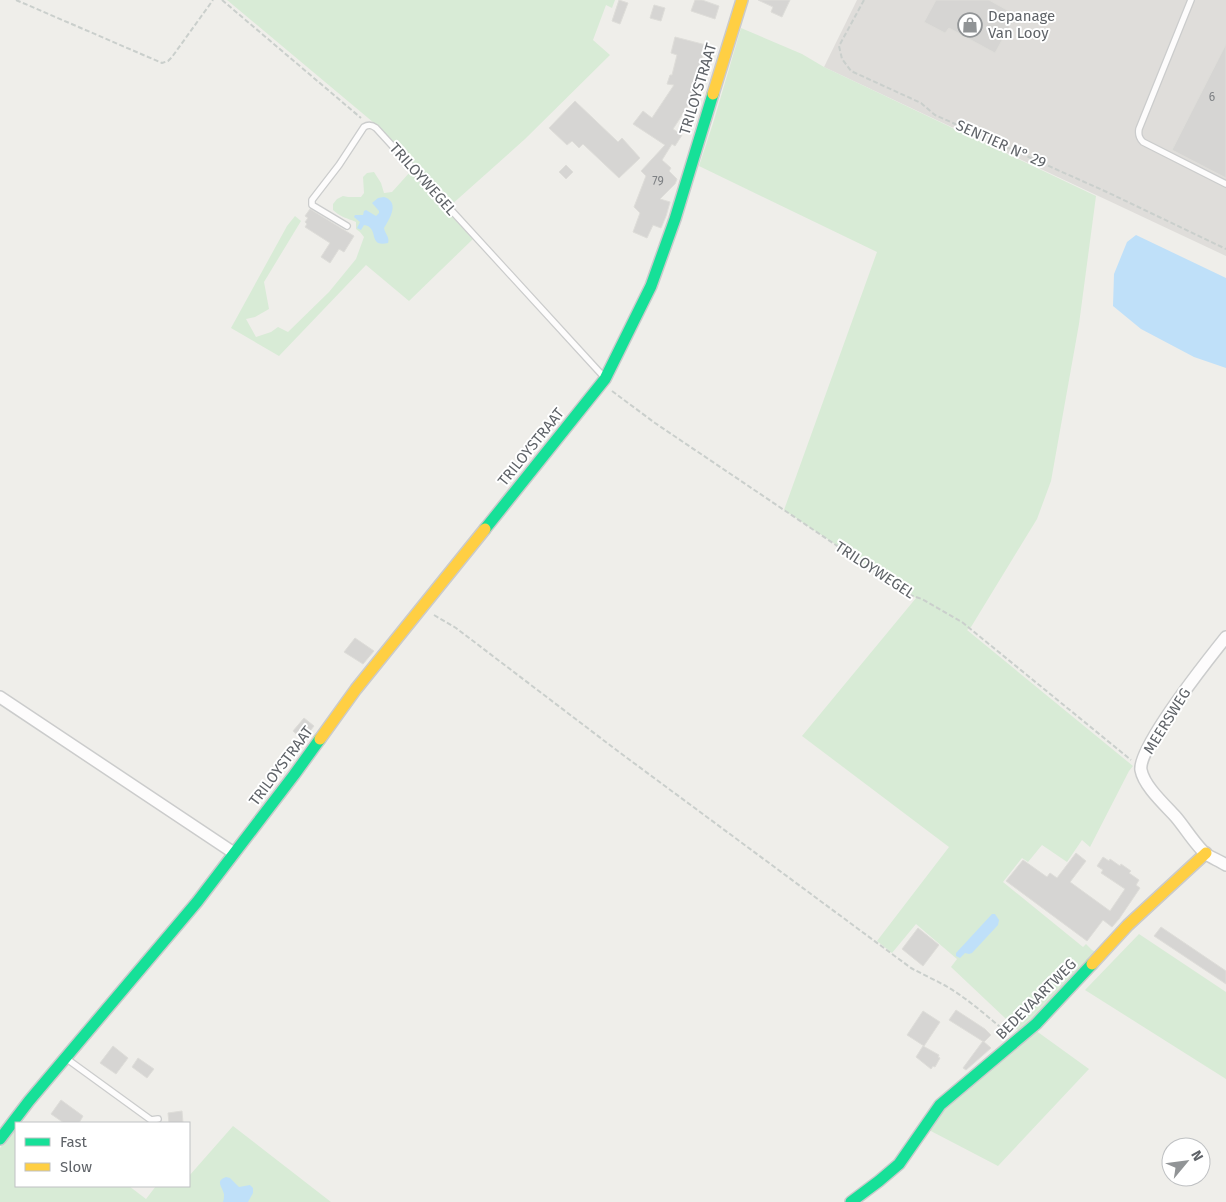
<svg xmlns="http://www.w3.org/2000/svg" width="1226" height="1202" font-family="'Fira Sans',sans-serif">
  <rect width="100%" height="100%" fill="#efeeea"/>
  <path fill="#dfddda" d="M857,0H1226V256L824,67Z"/>
  <path fill="#d8ebd6" d="M227,0H615L612,8L606,5L593,40L610,55L525,139L450,206L380,128Z
    M741,28L802,54L824,67L1096,196L1079,324L1051,481L1037,519L971,627L967,630L1133,766L1129,771L1090,847L1082,840L1067,862L1042,845L1028,862L1022,858L1003,882L1083,947L1086,944L1092,950L1096,952L1022,1034L951,967L957,959L916,924L892,953L877,941L949,847L802,736L916,598L784,510L877,252L699,166L714,120Z
    M374,172L381,183L384,193L392,192L410,172L473,239L409,301L366,265L279,356L231,328L287,226L295,216L301,221L264,282L269,309L255,317L246,319L256,337L271,332L278,327L288,332L329,292L356,259L364,237L360,232L356,229V222C347,218 340,217 333,210V204L337,199L343,196L348,197H361L364,193L363,177L367,173Z
    M1139,934L1226,992V1079L1085,990Z
    M1035,1030L1089,1069L998,1166L927,1129L940,1111Z
    M233,1126L331,1202H0V1148L16,1127V1186H129L146,1199L156,1186H189V1176Z"/>
  <path fill="#bfe0f9" d="M384,197C400,202 390,218 384,228C385,234 390,237 388,243C367,248 380,227 364,225L361,230L357,228L360,222L354,217L355,215H363L364,211L366,210L376,216L379,213V211L372,203L378,198Z
    M1136,235L1226,278V368L1194,357L1141,329L1113,306L1114,274L1127,242Z
    M992,914H995L999,920L998,925L972,953L969,954L965,953L960,958L956,956V953Z
    M226,1177L230,1178L239,1187L250,1185L253,1188V1193L248,1202H223C224,1199 224,1197 224,1194C222,1186 215,1181 226,1177Z"/>
  <path fill="#d6d5d3" stroke="#deddd9" d="M619,0L628,3L620,24L612,21Z
    M695,0H702L719,6L715,19L691,11Z
    M758,0H790L782,17L771,12L773,7Z
    M936,0H989L1016,15L995,53L949,28L945,33L924,22Z
    M654,5L665,8L661,21L650,18Z
    M675,37L706,45L693,86L694,87L688,106L673,129L682,135L675,146L672,144L662,160L671,168L669,171L677,179L675,184L660,199L670,202L666,216L661,228L653,225L647,238L633,232L640,213L634,207L646,176L641,171L665,145L633,124L643,111L652,118L674,85L667,84L670,75H672L677,55L671,53Z
    M1226,44V178L1172,150Z
    M575,101L618,142L622,138L640,158L619,178L583,144L579,148L572,141L567,145L549,128Z
    M566,165L573,172L566,179L559,172Z
    M310,209L354,236L344,252L339,249L330,263L321,257L330,243L305,227L307,224L305,222L308,218L305,216Z
    M355,638L374,651L363,664L344,652Z
    M304,718L314,726L303,740L293,731Z
    M1076,853L1086,861L1070,882L1110,911L1125,889L1101,873L1103,870L1097,866L1103,857L1109,861L1110,859L1120,866L1121,864L1131,871L1129,873L1139,880L1136,885L1140,888L1119,919L1112,927L1103,920L1087,941L1006,881L1023,860L1047,877L1050,873L1057,878Z
    M1161,927L1226,971V984L1154,936Z
    M918,928L939,945L923,966L902,949Z
    M956,1010L985,1029L991,1035L984,1042L949,1020Z
    M923,1011L940,1022L924,1046L907,1035Z
    M983,1041L991,1048L966,1070L963,1068Z
    M113,1046L128,1058L116,1074L100,1063Z
    M923,1046L939,1055L938,1057L940,1058L935,1067L933,1066L931,1069L916,1057Z
    M138,1058L154,1069L147,1078L132,1067Z
    M61,1100L83,1116L79,1123H64L51,1114Z
    M182,1111L183,1123H169L168,1113Z"/>
  <g fill="none" stroke-linecap="round" stroke-linejoin="round">
    <g stroke="#cbcccc" stroke-width="8">
      <path id="lane" d="M1191,0L1139,129C1138,135 1139,138 1143,142L1226,184
        M347,226L312,205V200L339,165L364,127C369,124 372,125 376,128L604,377
        M67,1059L151,1120L158,1119"/>
    </g>
    <g stroke="#cbcccc" stroke-width="14">
      <path id="street" d="M1226,637C1210,657 1137,749 1141,770C1144,786 1164,804 1175,816C1184,826 1196,846 1206,854C1212,858 1220,861 1226,865
        M0,697L234,853"/>
    </g>
    <g stroke="#cacacb" stroke-width="14">
      <path id="fast" d="M485,529L605,379L651,286L675,219L713,94
        M0,1139L29,1101L197,902L294,775L320,739
        M851,1202L879,1181L899,1164L940,1105L1036,1024L1092,964"/>
    </g>
    <g stroke="#cacacb" stroke-width="14">
      <path id="slow" d="M713,94L742,0
        M320,739L356,689L485,529
        M1092,964L1128,925L1206,853"/>
    </g>
    <path stroke="#cacfcc" stroke-width="2" stroke-dasharray="5 2.5" stroke-linecap="butt" d="M16,0L162,63L168,61L172,57L213,0
      M222,0L361,118
      M864,0L839,46L842,59L851,71L921,103L935,115L1109,193L1226,249
      M612,391L655,423L910,595L922,599L962,622L1131,760
      M434,615L456,628L619,752L911,968C922,974 935,980 946,986C968,999 987,1016 1006,1032"/>
    <use href="#lane" stroke="#fdfcfc" stroke-width="5.5"/>
    <use href="#street" stroke="#fdfcfc" stroke-width="11"/>
    <use href="#fast" stroke="#16e098" stroke-width="11"/>
    <use href="#slow" stroke="#ffcf43" stroke-width="11"/>
  </g>
  <defs>
    <g id="shop-ring" transform="scale(1.25)"><circle r="9.5" fill="#fff" stroke="#919496" stroke-width="1.5"/><path d="M-5-2.5h2.3a2.7 3.5 0 0 1 5.4 0H5L5.5 6h-11ZM-1.5-2.5h3a1.5 2.3 0 0 0-3 0Z" fill="#919496"/></g>
  </defs>
  <g fill-rule="evenodd">
    <use href="#shop-ring" x="970" y="25"/>
  </g>
  <g text-anchor="middle" dominant-baseline="central" stroke-width="4" stroke-linejoin="round" paint-order="stroke">
    <g font-size="12" fill="#7e8184">
      <text x="1212" y="97">6</text>
      <text x="658" y="181">79</text>
    </g>
    <g font-size="15" fill="#5f6368" stroke="#fff" text-anchor="start">
      <text x="988" y="16">Depanage<tspan x="988" dy="17">Van Looy</tspan></text>
    </g>
    <g font-size="15" fill="#5f6368" stroke="#fff">
      <text transform="translate(698 89) rotate(-73)">TRILOYSTRAAT</text>
      <text transform="translate(1001 144) rotate(24)">SENTIER N° 29</text>
      <text transform="translate(423 179) rotate(48)">TRILOYWEGEL</text>
      <text transform="translate(531 447) rotate(-51)">TRILOYSTRAAT</text>
      <text transform="translate(875 570) rotate(33)">TRILOYWEGEL</text>
      <text transform="translate(1167 721) rotate(-58)">MEERSWEG</text>
      <text transform="translate(281 766) rotate(-53)">TRILOYSTRAAT</text>
      <text transform="translate(1036 999) rotate(-45)">BEDEVAARTWEG</text>
    </g>
  </g>
  <rect x="15" y="1122" width="175" height="65" fill="#ffffff" stroke="#bfc1c3"/>
  <rect x="25" y="1138" width="25" height="8" fill="#16e098" stroke="#bfc1c3"/>
  <text x="60" y="1147" font-size="15" fill="#5f6368">Fast</text>
  <rect x="25" y="1163" width="25" height="8" fill="#ffcf43" stroke="#bfc1c3"/>
  <text x="60" y="1172" font-size="15" fill="#5f6368">Slow</text>
  <g transform="translate(1186 1162) rotate(61)"><circle r="24" fill="#ffffff" stroke="#bfc1c3"/>
  <path d="M0-4L9 19L0 12L-9 19Z" fill="#919496"/>
  <text y="-8" font-size="14" font-weight="bold" text-anchor="middle" fill="#5f6368">N</text>
  </g>
</svg>
